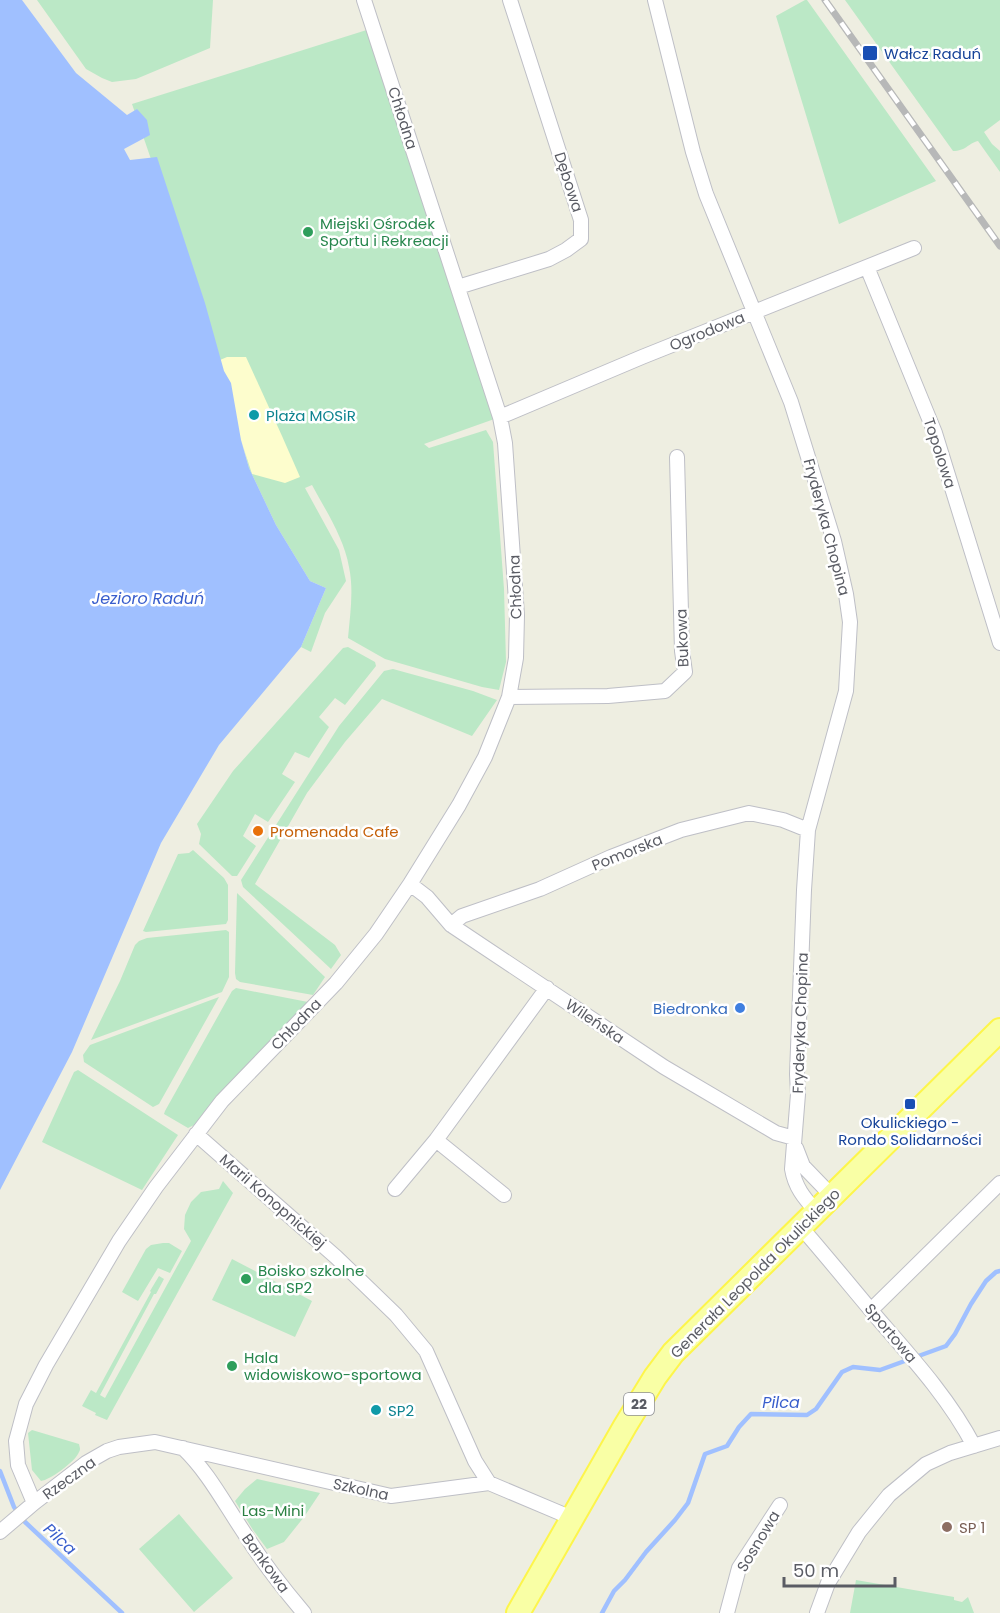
<svg xmlns="http://www.w3.org/2000/svg" width="1000" height="1613" font-family="Poppins,sans-serif">
  <rect width="100%" height="100%" fill="#eeeee1"/>
  <path fill="#bbe8c6" d="M37,0H213L210,48L136,79L112,82L102,78L86,69Z
    M805,0H807L936,181L839,224L776,16Z
    M845,0H1000V120L984,132L992,144L1000,151V172L978,141C967,144 966,151 953,151Z
    M373,28L500,417L424,444L429,448L486,430L493,442L504,589L506,662L499,690L482,687L385,659L348,638C350,615 354,590 349,567C344,538 326,511 312,485L305,488L339,550L346,581L325,613L311,652L301,647L326,588L310,581L276,525L249,468L224,371L132,104Z
    M348,647L375,662L376,666L345,705L335,698L319,717L329,727L309,758L295,752L282,774L295,782L268,822L255,814L243,836L256,846L237,876H232L199,844L201,834L197,824L233,771L343,648Z
    M393,669L473,691L497,700L472,736L382,699L345,742L307,793L255,884L335,945L341,955L331,969L243,887L241,880L339,726L384,671Z
    M193,850L224,878L228,885V920L226,924L146,932L143,931L178,854L189,853Z
    M237,893L325,977L313,995L240,982L236,979L235,973Z
    M226,930L229,932V977L222,992L91,1040L120,981L135,945L139,941L147,938Z
    M236,988L308,1002L194,1125L188,1128L164,1114L165,1111L232,991Z
    M219,997L159,1104L153,1107L84,1062L83,1055L90,1045Z
    M78,1070L178,1135L142,1190L42,1142L74,1072Z
    M223,1181L233,1193L107,1420L95,1415L96,1413L82,1406L91,1390L96,1393L151,1292L150,1291L159,1276L164,1279L156,1294H154L100,1395L105,1398L191,1241L184,1229L185,1215L191,1202L201,1192L219,1189Z
    M163,1243H169L182,1251L170,1273L158,1268L138,1301L122,1292L146,1249L151,1245Z
    M232,1259L312,1301L295,1337L212,1300Z
    M32,1430L79,1444C80,1449 81,1449 78,1454C74,1462 50,1480 41,1481L32,1470L28,1433Z
    M257,1479L320,1493L304,1517L284,1542L267,1549L253,1530L235,1501L245,1489Z
    M179,1514L233,1578L194,1612L139,1549Z
    M856,1580L954,1597V1600L962,1602L968,1597L974,1613H850Z"/>
  <path fill="#fdfdcd" d="M227,357H246L282,436L300,477L285,483L252,474L241,440L220,360Z"/>
  <path fill="#a0c0ff" d="M0,0H22L76,73L127,115L137,109L147,120L150,135L124,149L130,160L157,157L205,303L224,371L231,383L241,440L249,468L276,525L310,581L326,588L301,647L219,745L161,843L72,1052L0,1190Z"/>
  <g fill="none" stroke-linecap="round" stroke-linejoin="round">
    <path stroke="#a0c0ff" stroke-width="4.5" d="M0,1471L14,1507L25,1522L122,1613
      M602,1613L614,1591L625,1580L646,1552L675,1520L688,1503L705,1454L727,1446L739,1427L751,1414L807,1415L816,1409L842,1372L853,1367L880,1370L946,1346L955,1334L971,1304L986,1281L996,1272L1000,1271"/>
    <g stroke="#bebfc6" stroke-width="16">
      <path id="minor" d="M655,0L693,152L706,194L791,402L834,541L846,594L850,622L846,691L808,830L804,890L797,1074L798,1094L792,1169C795,1187 804,1198 816,1211
        M867,267L935,433L1000,643
        M458,287L549,259L566,250L581,239V220L510,0
        M500,417L642,357L914,248
        M509,697L608,696L665,691L685,672L682,651L677,457
        M410,884L427,897L451,925L664,1067L776,1133L794,1138
        M451,925L462,916L540,889L611,857L681,830L749,813L783,820L808,830
        M196,1134L336,1257L396,1315L426,1351L475,1461L489,1483
        M436,1140L504,1195
        M796,1148L803,1166L832,1196
        M395,1189L436,1140L547,988
        M800,1226C827,1257 853,1289 880,1321C914,1360 950,1400 974,1446
        M871,1310L1000,1183
        M183,1448C208,1472 224,1503 243,1531C261,1560 282,1587 304,1613
        M34,1503L18,1465L16,1441L26,1404L46,1365L119,1241L156,1187L222,1101L336,983L376,934L410,884L459,805L485,757L509,697L516,658L517,615L505,443L500,417L364,0
        M0,1532L34,1503L86,1463L107,1451L119,1447L155,1442L391,1496L489,1483L572,1518
        M727,1613L739,1568L780,1505
        M817,1613L828,1583L859,1532L889,1495L926,1464L950,1453L1000,1438"/>
    </g>
    <g stroke="#fdf54b" stroke-width="26">
      <path id="primary" d="M518,1613L625,1426L655,1377L673,1353L1000,1030"/>
    </g>
    <use href="#minor" stroke="#fff" stroke-width="14"/>
    <use href="#primary" stroke="#f9ffa5" stroke-width="22"/>
    <g stroke="#b7b8b8" stroke-width="7">
      <path id="rail" d="M825,0L1000,246"/>
    </g>
    <use href="#rail" stroke="#fff" stroke-width="4.5" stroke-dasharray="14" stroke-linecap="butt"/>
  </g>
  <g fill="#1a4fb4" stroke="#fff" stroke-width="2">
    <rect x="862" y="45" width="16" height="16" rx="3"/>
    <rect x="904" y="1098" width="12" height="12" rx="3"/>
  </g>
  <g fill="#2e9e5b" stroke="#fff" stroke-width="2">
    <circle cx="308" cy="232" r="6"/>
    <circle cx="246" cy="1279" r="6"/>
    <circle cx="232" cy="1366" r="6"/>
  </g>
  <g fill="#0f9aa8" stroke="#fff" stroke-width="2">
    <circle cx="254" cy="415" r="6"/>
    <circle cx="376" cy="1410" r="6"/>
  </g>
  <circle fill="#e8710a" stroke="#fff" stroke-width="2" cx="258" cy="831" r="6"/>
  <circle fill="#3f7fe0" stroke="#fff" stroke-width="2" cx="740" cy="1008" r="6"/>
  <circle fill="#8d6e63" stroke="#fff" stroke-width="2" cx="947" cy="1527" r="6"/>
  <g text-anchor="middle" dominant-baseline="central" stroke-width="5" stroke-linejoin="round" paint-order="stroke">
    <rect fill="#fff" stroke="#8c8d92" stroke-width="1.5" x="624" y="1393" width="30" height="22" rx="4.5"/>
    <g font-size="14" font-weight="bold" fill="#5a5c64">
      <text x="639" y="1404">22</text>
    </g>
    <g font-size="15" fill="#164399" stroke="#fff" text-anchor="start">
      <text x="884" y="53">Wałcz Raduń</text>
      <text x="910" y="1122" text-anchor="middle">Okulickiego -<tspan x="910" dy="17">Rondo Solidarności</tspan></text>
    </g>
    <g font-size="15" fill="#5a5c64" stroke="#fff">
      <text transform="translate(403 118) rotate(72)">Chłodna</text>
      <text transform="translate(569 182) rotate(72)">Dębowa</text>
      <text transform="translate(707 331) rotate(-22)">Ogrodowa</text>
      <text transform="translate(940 453) rotate(72)">Topolowa</text>
      <text transform="translate(827 527) rotate(75)">Fryderyka Chopina</text>
      <text transform="translate(515 587) rotate(-92)">Chłodna</text>
      <text transform="translate(682 638) rotate(-92)">Bukowa</text>
      <text transform="translate(627 852) rotate(-22)">Pomorska</text>
      <text transform="translate(595 1021) rotate(34)">Wileńska</text>
      <text transform="translate(800 1023) rotate(-88)">Fryderyka Chopina</text>
      <text transform="translate(296 1024) rotate(-46)">Chłodna</text>
      <text transform="translate(273 1201) rotate(41)">Marii Konopnickiej</text>
      <text transform="translate(755 1273) rotate(-45)">Generała Leopolda Okulickiego</text>
      <text transform="translate(891 1333) rotate(50)">Sportowa</text>
      <text transform="translate(69 1478) rotate(-36)">Rzeczna</text>
      <text transform="translate(361 1489) rotate(12)">Szkolna</text>
      <text transform="translate(758 1541) rotate(-59)">Sosnowa</text>
      <text transform="translate(266 1563) rotate(54)">Bankowa</text>
    </g>
    <g font-size="15" fill="#27864d" stroke="#fff" text-anchor="start">
      <text x="320" y="223">Miejski Ośrodek<tspan x="320" dy="17">Sportu i Rekreacji</tspan></text>
      <text x="258" y="1270">Boisko szkolne<tspan x="258" dy="17">dla SP2</tspan></text>
      <text x="244" y="1357">Hala<tspan x="244" dy="17">widowiskowo-sportowa</tspan></text>
    </g>
    <g font-size="15" fill="#0d838f" stroke="#fff" text-anchor="start">
      <text x="266" y="415">Plaża MOSiR</text>
      <text x="388" y="1410">SP2</text>
    </g>
    <g font-size="15" fill="#c56008" stroke="#fff" text-anchor="start">
      <text x="270" y="831">Promenada Cafe</text>
    </g>
    <g font-size="15" fill="#366cbe" stroke="#fff" text-anchor="end">
      <text x="728" y="1008">Biedronka</text>
    </g>
    <g font-size="15" fill="#2c8143" stroke="#fff">
      <text x="273" y="1510">Las-Mini</text>
    </g>
    <g font-size="15" fill="#785e54" stroke="#fff" text-anchor="start">
      <text x="959" y="1527">SP 1</text>
    </g>
    <g font-size="16" font-style="italic" fill="#395ecc" stroke="#fff">
      <text x="148" y="598">Jezioro Raduń</text>
      <text x="781" y="1402">Pilca</text>
      <text transform="translate(60 1539) rotate(43)">Pilca</text>
    </g>
  </g>
  <path d="M784 1577v9h111v-9" fill="none" stroke="#5a5c64" stroke-width="3"/>
  <text x="793" y="1577" font-size="18" fill="#5a5c64" stroke="#ffffff" stroke-width="4.5" paint-order="stroke">50 m</text>
</svg>
